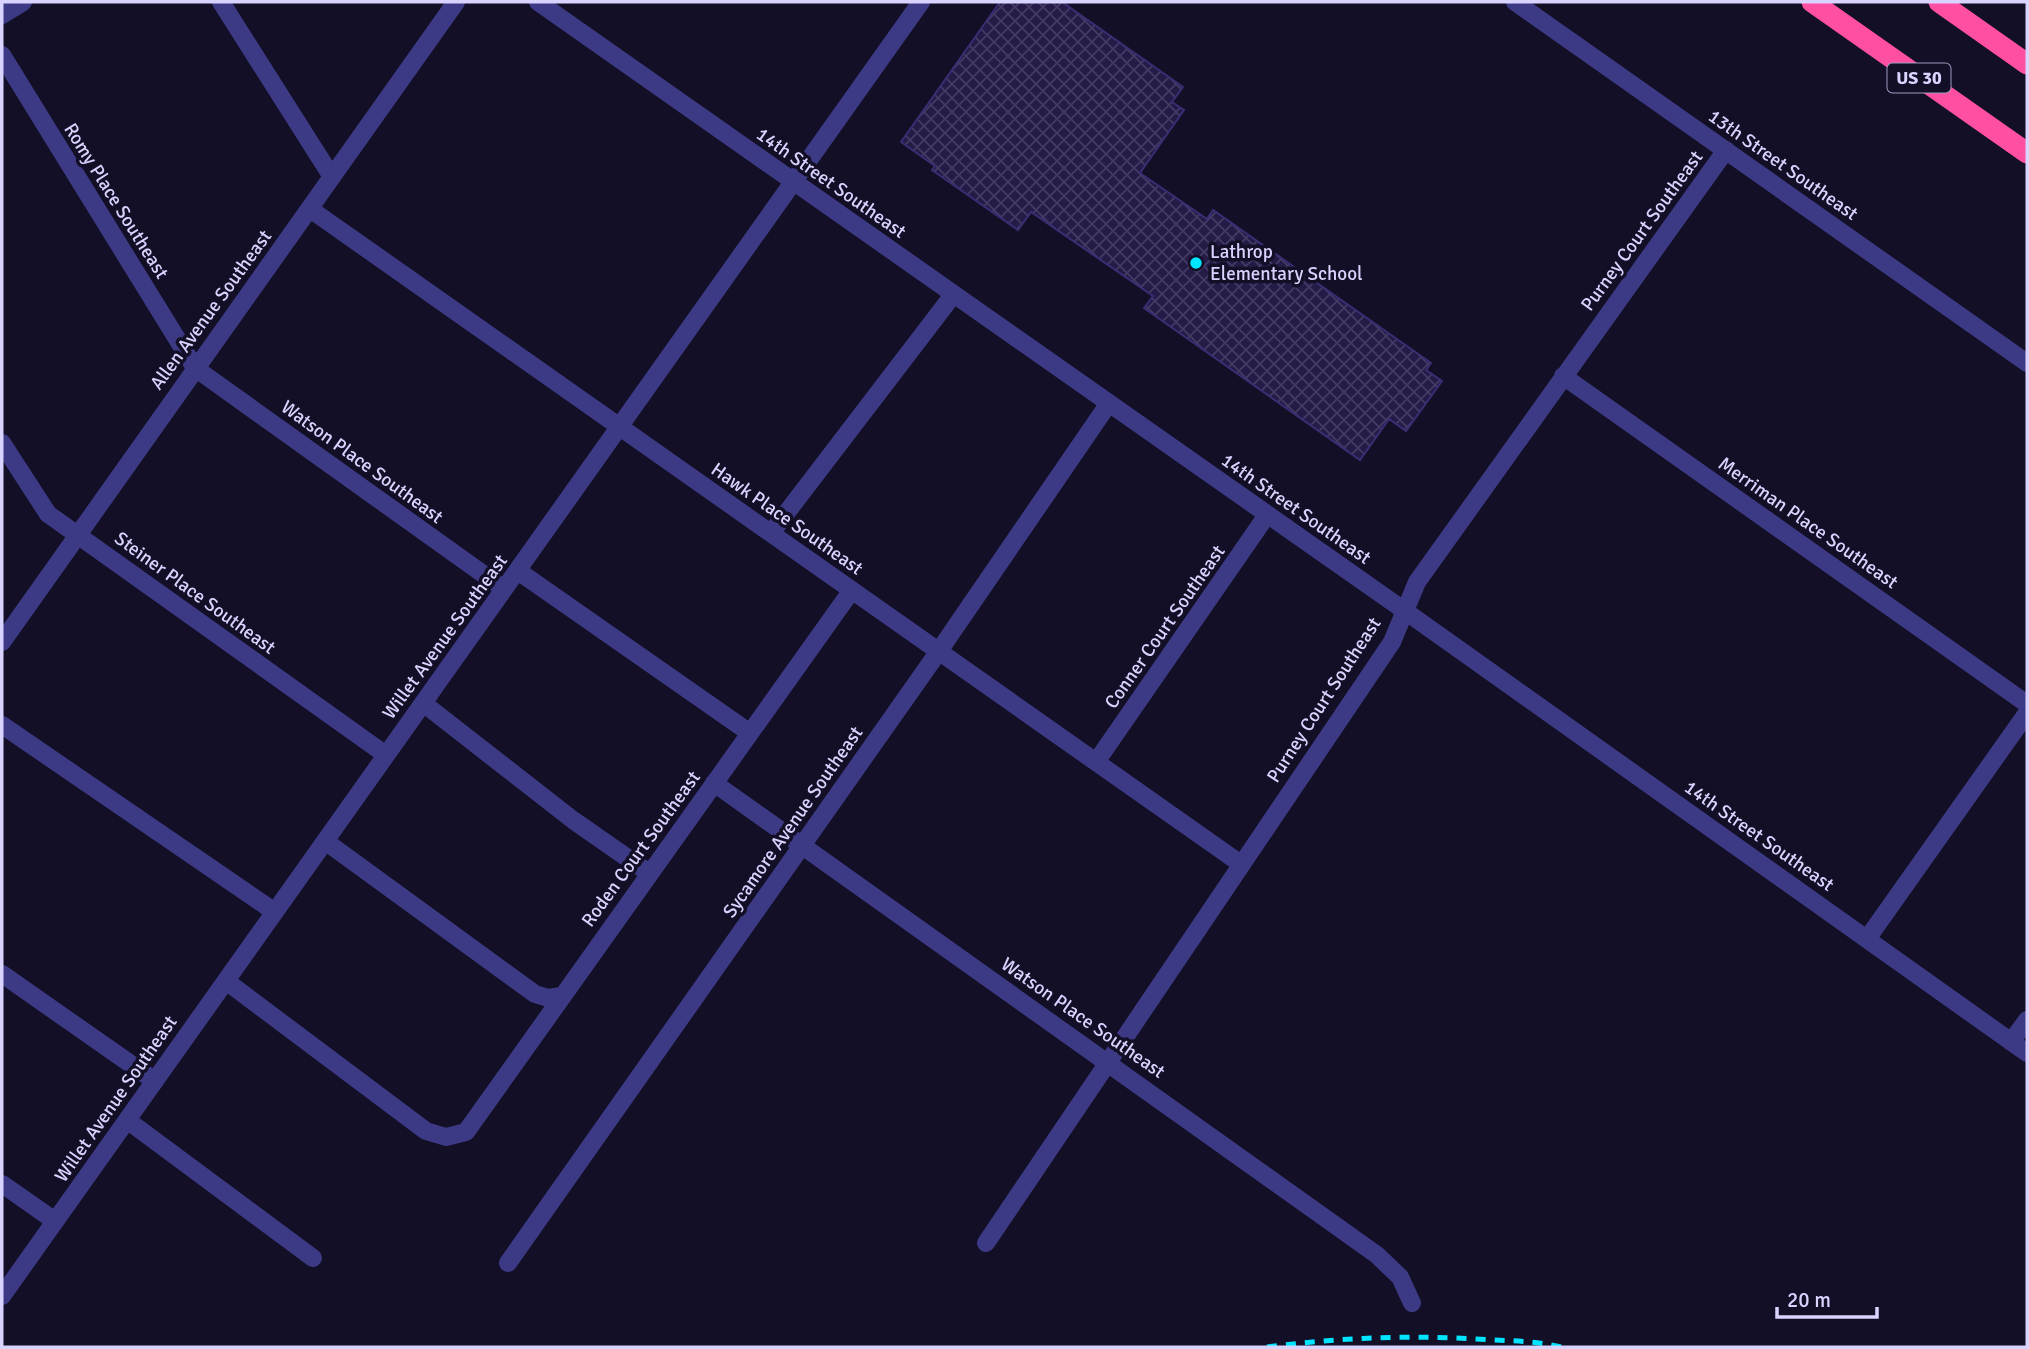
<svg xmlns="http://www.w3.org/2000/svg" width="2029" height="1349" font-family="Signika,sans-serif">
  <defs>
    <pattern id="building-cross-hatch" width="8" height="8" patternUnits="userSpaceOnUse" patternTransform="scale(1.75)"><rect width="8" height="8" fill="#241b47"/><path d="M0 0l8 8M0 8l8-8" fill="none" stroke="#433b63"/></pattern>
  </defs>
  <rect width="100%" height="100%" fill="#130f26"/>
  <path fill="url(#building-cross-hatch)" stroke="#3b2d73" stroke-width="2" d="M1000,2H1062L1183,87L1172,102L1184,110L1140,173L1207,219L1213,210L1431,363L1426,370L1442,381L1406,431L1389,419L1360,460L1144,308L1153,296L1031,212L1018,230L932,170L935,166L901,142Z"/>
  <g fill="none" stroke-linecap="round" stroke-linejoin="round">
    <path stroke="#3d3a85" stroke-width="18" d="M221,2L332,177
      M538,2L1405,611L2027,1053
      M1515,2L2027,363
      M2,15L23,2
      M2,55L195,368L504,589
      M310,209L1241,864
      M1563,376L2027,704
      M2,443L48,514L386,755
      M771,533L953,295
      M518,571L750,733
      M2,642L456,2
      M423,703L573,820L649,873
      M2,725L275,912
      M1096,762L1267,515
      M714,783L1377,1255L1400,1277L1412,1303
      M325,841L535,994L548,998L562,996
      M1867,939L2027,713
      M2,974L155,1081
      M226,981L426,1131L446,1137L466,1132L852,590
      M2011,1042L2027,1020
      M127,1120L313,1258
      M2,1184L55,1221
      M986,1243L1392,642L1417,582L1726,150
      M508,1263L939,651L1109,403
      M2,1296L921,2"/>
    <path stroke="#ff4fa3" stroke-width="21" d="M1812,2L2027,153
      M1939,2L2027,64"/>
    <path stroke="#00e5ff" stroke-width="5" stroke-dasharray="10 9" stroke-linecap="butt" d="M1267,1347C1337,1338 1405,1335 1476,1339C1505,1341 1533,1340 1561,1347"/>
  </g>
  <circle fill="#00e5ff" stroke="#130f26" stroke-width="2.5" cx="1196" cy="263" r="7"/>
  <g text-anchor="middle" dominant-baseline="central" stroke-width="7" stroke-linejoin="round" paint-order="stroke">
    <rect fill="#130f26" stroke="#9e99be" stroke-width="2" x="1887.5" y="63.5" width="63" height="29" rx="5"/>
    <g font-size="18" font-weight="bold" fill="#d9d4ff">
      <text x="1919" y="78">US 30</text>
    </g>
    <g font-size="19" fill="#d9d4ff" stroke="#130f26">
      <text transform="translate(1783 165) rotate(35)">13th Street Southeast</text>
      <text transform="translate(831 183) rotate(35)">14th Street Southeast</text>
      <text transform="translate(116 201) rotate(58)">Romy Place Southeast</text>
      <text transform="translate(1642 231) rotate(-54)">Purney Court Southeast</text>
      <text transform="translate(211 310) rotate(-54)">Allen Avenue Southeast</text>
      <text transform="translate(362 462) rotate(36)">Watson Place Southeast</text>
      <text transform="translate(1296 509) rotate(35)">14th Street Southeast</text>
      <text transform="translate(787 519) rotate(35)">Hawk Place Southeast</text>
      <text transform="translate(1808 523) rotate(35)">Merriman Place Southeast</text>
      <text transform="translate(195 593) rotate(36)">Steiner Place Southeast</text>
      <text transform="translate(1165 627) rotate(-55)">Conner Court Southeast</text>
      <text transform="translate(445 637) rotate(-54)">Willet Avenue Southeast</text>
      <text transform="translate(1324 700) rotate(-57)">Purney Court Southeast</text>
      <text transform="translate(793 822) rotate(-55)">Sycamore Avenue Southeast</text>
      <text transform="translate(1759 836) rotate(35)">14th Street Southeast</text>
      <text transform="translate(641 849) rotate(-54)">Roden Court Southeast</text>
      <text transform="translate(1083 1018) rotate(35)">Watson Place Southeast</text>
      <text transform="translate(116 1099) rotate(-55)">Willet Avenue Southeast</text>
    </g>
    <g font-size="19" fill="#d9d4ff" stroke="#130f26" text-anchor="start">
      <text x="1210" y="252">Lathrop<tspan x="1210" dy="22">Elementary School</tspan></text>
    </g>
  </g>
  <rect width="2029" height="1349" fill="none" stroke="#d9d4ff" stroke-width="7"/>
  <path d="M1777 1307v10h100v-10" fill="none" stroke="#d9d4ff" stroke-width="3.5"/>
  <text x="1787" y="1307" font-size="21" fill="#d9d4ff" stroke="#130f26" stroke-width="5" paint-order="stroke">20 m</text>
</svg>
